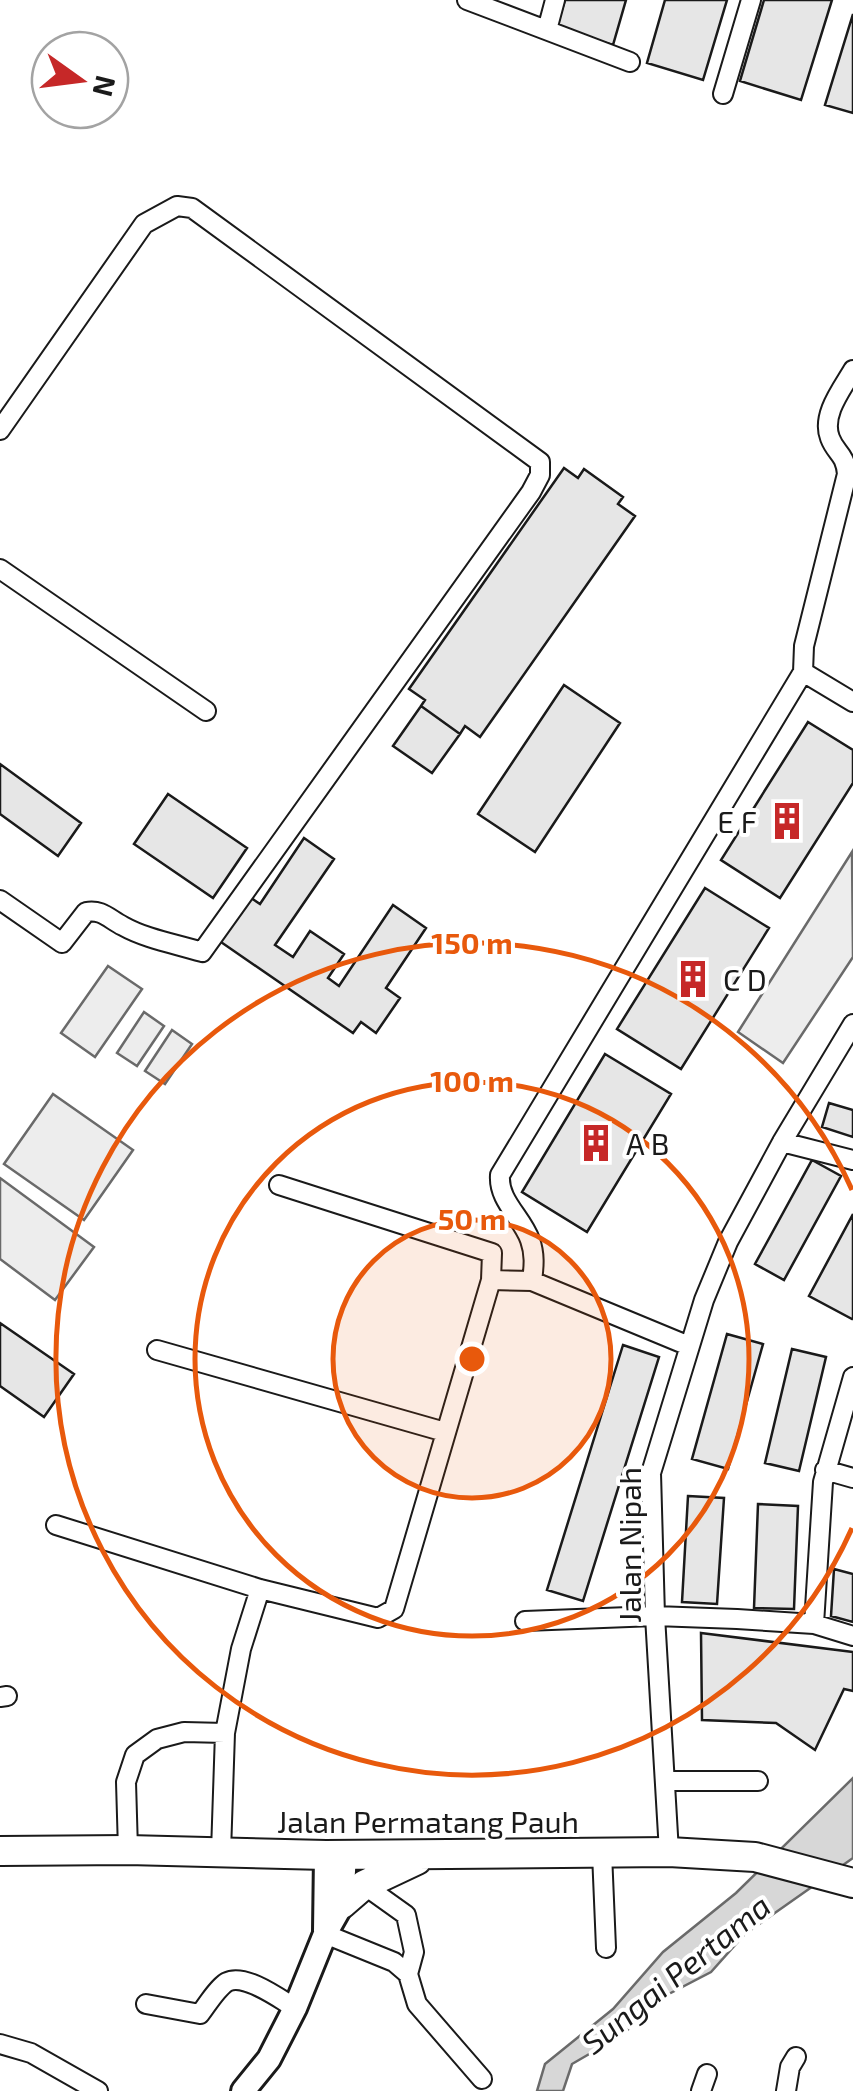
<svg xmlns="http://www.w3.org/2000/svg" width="853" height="2091" font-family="'Exo 2',sans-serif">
  <rect width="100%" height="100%" fill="#fff"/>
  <path fill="#ededed" stroke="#6a6a6a" stroke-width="2.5" d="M852,852L853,957L783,1063L738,1032Z
    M108,966L142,989L95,1057L61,1033Z
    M144,1012L164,1026L137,1066L117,1053Z
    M172,1030L192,1044L165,1084L145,1071Z
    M53,1094L133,1150L84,1220L4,1164Z
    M0,1178L94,1247L55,1300L0,1259Z"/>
  <path fill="#d7d7d7" stroke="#6a6a6a" stroke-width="2.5" d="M853,1778V1858L745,1934L711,1972L665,1996L622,2035L572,2064L563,2091H537L545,2064L613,2009L663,1952L736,1893Z"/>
  <path fill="#e6e6e6" stroke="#1a1a1a" stroke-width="2.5" d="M565,0H626L613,45L556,29Z
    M665,0H727L703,80L647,63Z
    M764,0H832L801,100L740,81Z
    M853,14V113L825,105Z
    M564,468L578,478L584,469L623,497L618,504L635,516L480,737L465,726L460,734L421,706L425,700L409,689Z
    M564,685L620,723L535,852L478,814Z
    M421,706L460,734L432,773L393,746Z
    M808,722L853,750V783L780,898L721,860Z
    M0,764L81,823L58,856L0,814Z
    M168,794L247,848L213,898L134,844Z
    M304,838L334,859L275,945L293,957L310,931L344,954L328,978L339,986L393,905L426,928L386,988L400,998L376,1033L361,1022L353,1033L218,940L248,896L260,904Z
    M705,888L769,928L681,1069L617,1029Z
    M605,1054L671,1094L587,1232L522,1192Z
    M829,1103L853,1110V1137L822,1127Z
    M812,1160L841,1176L784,1280L755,1264Z
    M853,1214V1318L852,1319L809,1296Z
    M0,1323L74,1374L44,1417L0,1386Z
    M727,1334L763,1344L728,1469L692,1459Z
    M623,1345L659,1357L583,1601L547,1590Z
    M792,1349L826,1357L799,1471L765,1463Z
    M688,1496L724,1498L717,1604L682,1602Z
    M758,1504L798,1506L794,1609L754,1608Z
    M834,1569L853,1574V1622L831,1616Z
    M701,1633L853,1652V1691L844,1689L815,1750L776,1723L702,1720Z"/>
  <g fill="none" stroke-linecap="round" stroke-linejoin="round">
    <g stroke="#1a1a1a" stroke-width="22">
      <path id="street" d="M467,0L630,62
        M547,30L555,0
        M723,94L751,0
        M0,430L144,224L177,206L192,208L540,462V475L531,492L202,952C176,944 146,939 123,926C109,919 102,909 86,912L62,943L0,900
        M0,569L206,711
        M803,672L804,646L847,474C845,453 836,454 830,438C821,415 842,389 853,370
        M782,1142L853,1160
        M491,1280L532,1281L689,1346
        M532,1281C534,1266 535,1254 530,1240C522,1217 498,1201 500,1175L803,672L853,702
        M157,1350L445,1432
        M825,1470L853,1478
        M56,1525L260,1589L378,1618L394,1609L491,1280L492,1253L279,1185
        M525,1621L655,1616L737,1619L814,1624L853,1636
        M814,1624L823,1482L853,1377
        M0,1697L7,1696
        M665,1781H758
        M128,1850L126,1782L135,1755L157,1739L184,1732L225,1733
        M221,1852L225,1733L241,1649L260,1589
        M669,1852L655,1616L651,1473L704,1300L728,1242L782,1142L853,1024
        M602,1853L606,1948
        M364,1885L406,1915L414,1952L408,1974
        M325,1934L394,1962L408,1974L417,2004L482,2079
        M146,2004L200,2014C207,2005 217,1988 227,1982C245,1973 280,1999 295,2008
        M0,2044L31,2053L98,2091
        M701,2091L707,2074
        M786,2091L790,2067L796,2057"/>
    </g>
    <g stroke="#1a1a1a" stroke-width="28">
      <path id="secondary" d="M325,1931L326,1855
        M243,2091L269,2059L295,2008L325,1934L342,1904L345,1854"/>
    </g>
    <g stroke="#1a1a1a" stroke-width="32">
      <path id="primary" d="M0,1851L128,1850L326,1855L669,1852L755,1857L853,1883
        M342,1904L364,1885L417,1860"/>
    </g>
    <use href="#street" stroke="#fff" stroke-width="18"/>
    <use href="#secondary" stroke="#fff" stroke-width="22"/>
    <use href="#primary" stroke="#fff" stroke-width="28"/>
  </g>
  <circle cx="472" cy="1359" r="139" fill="#e8590c" fill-opacity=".12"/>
  <g fill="none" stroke="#e8590c" stroke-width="5">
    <circle cx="472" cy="1359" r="139"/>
    <circle cx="472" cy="1359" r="277"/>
    <path d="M852 1528A416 416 0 1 1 852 1190"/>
  </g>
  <defs>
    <g id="building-bare" transform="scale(3)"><path d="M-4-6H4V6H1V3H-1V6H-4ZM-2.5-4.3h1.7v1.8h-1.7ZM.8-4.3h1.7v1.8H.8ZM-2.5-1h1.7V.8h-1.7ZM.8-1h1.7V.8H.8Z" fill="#c62828" stroke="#fff" stroke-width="2.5" paint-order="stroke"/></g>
  </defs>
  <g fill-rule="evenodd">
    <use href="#building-bare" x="787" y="821"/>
    <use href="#building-bare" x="693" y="979"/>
    <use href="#building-bare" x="596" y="1143"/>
  </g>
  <g text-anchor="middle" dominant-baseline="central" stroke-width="8" stroke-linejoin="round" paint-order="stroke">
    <g font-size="30" fill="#1a1a1a" stroke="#fff" text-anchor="start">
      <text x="757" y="821" text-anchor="end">E F</text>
      <text x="723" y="979">C D</text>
      <text x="626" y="1143">A B</text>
    </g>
    <g font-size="30" fill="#1a1a1a" stroke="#fff">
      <text transform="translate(629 1545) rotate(-90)">Jalan Nipah</text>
      <text x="428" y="1821">Jalan Permatang Pauh</text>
    </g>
    <g font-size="32" font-style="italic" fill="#1a1a1a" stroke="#fff">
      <text transform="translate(675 1973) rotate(-39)">Sungai Pertama</text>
    </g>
  </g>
  <circle cx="472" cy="1359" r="15" fill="#e8590c" stroke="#fff" stroke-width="5"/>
  <g font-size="30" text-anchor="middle" font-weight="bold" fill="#e8590c" stroke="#fff" stroke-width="8" stroke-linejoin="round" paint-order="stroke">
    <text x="472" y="954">150 m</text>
    <text x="472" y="1092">100 m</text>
    <text x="472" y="1230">50 m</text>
  </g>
  <g transform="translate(80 80) rotate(104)"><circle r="48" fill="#ffffff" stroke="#a3a3a3" stroke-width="2.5"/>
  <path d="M0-8L18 38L0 25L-18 38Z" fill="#c62828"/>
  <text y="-15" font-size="28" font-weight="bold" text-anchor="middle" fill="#1a1a1a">N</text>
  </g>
</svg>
